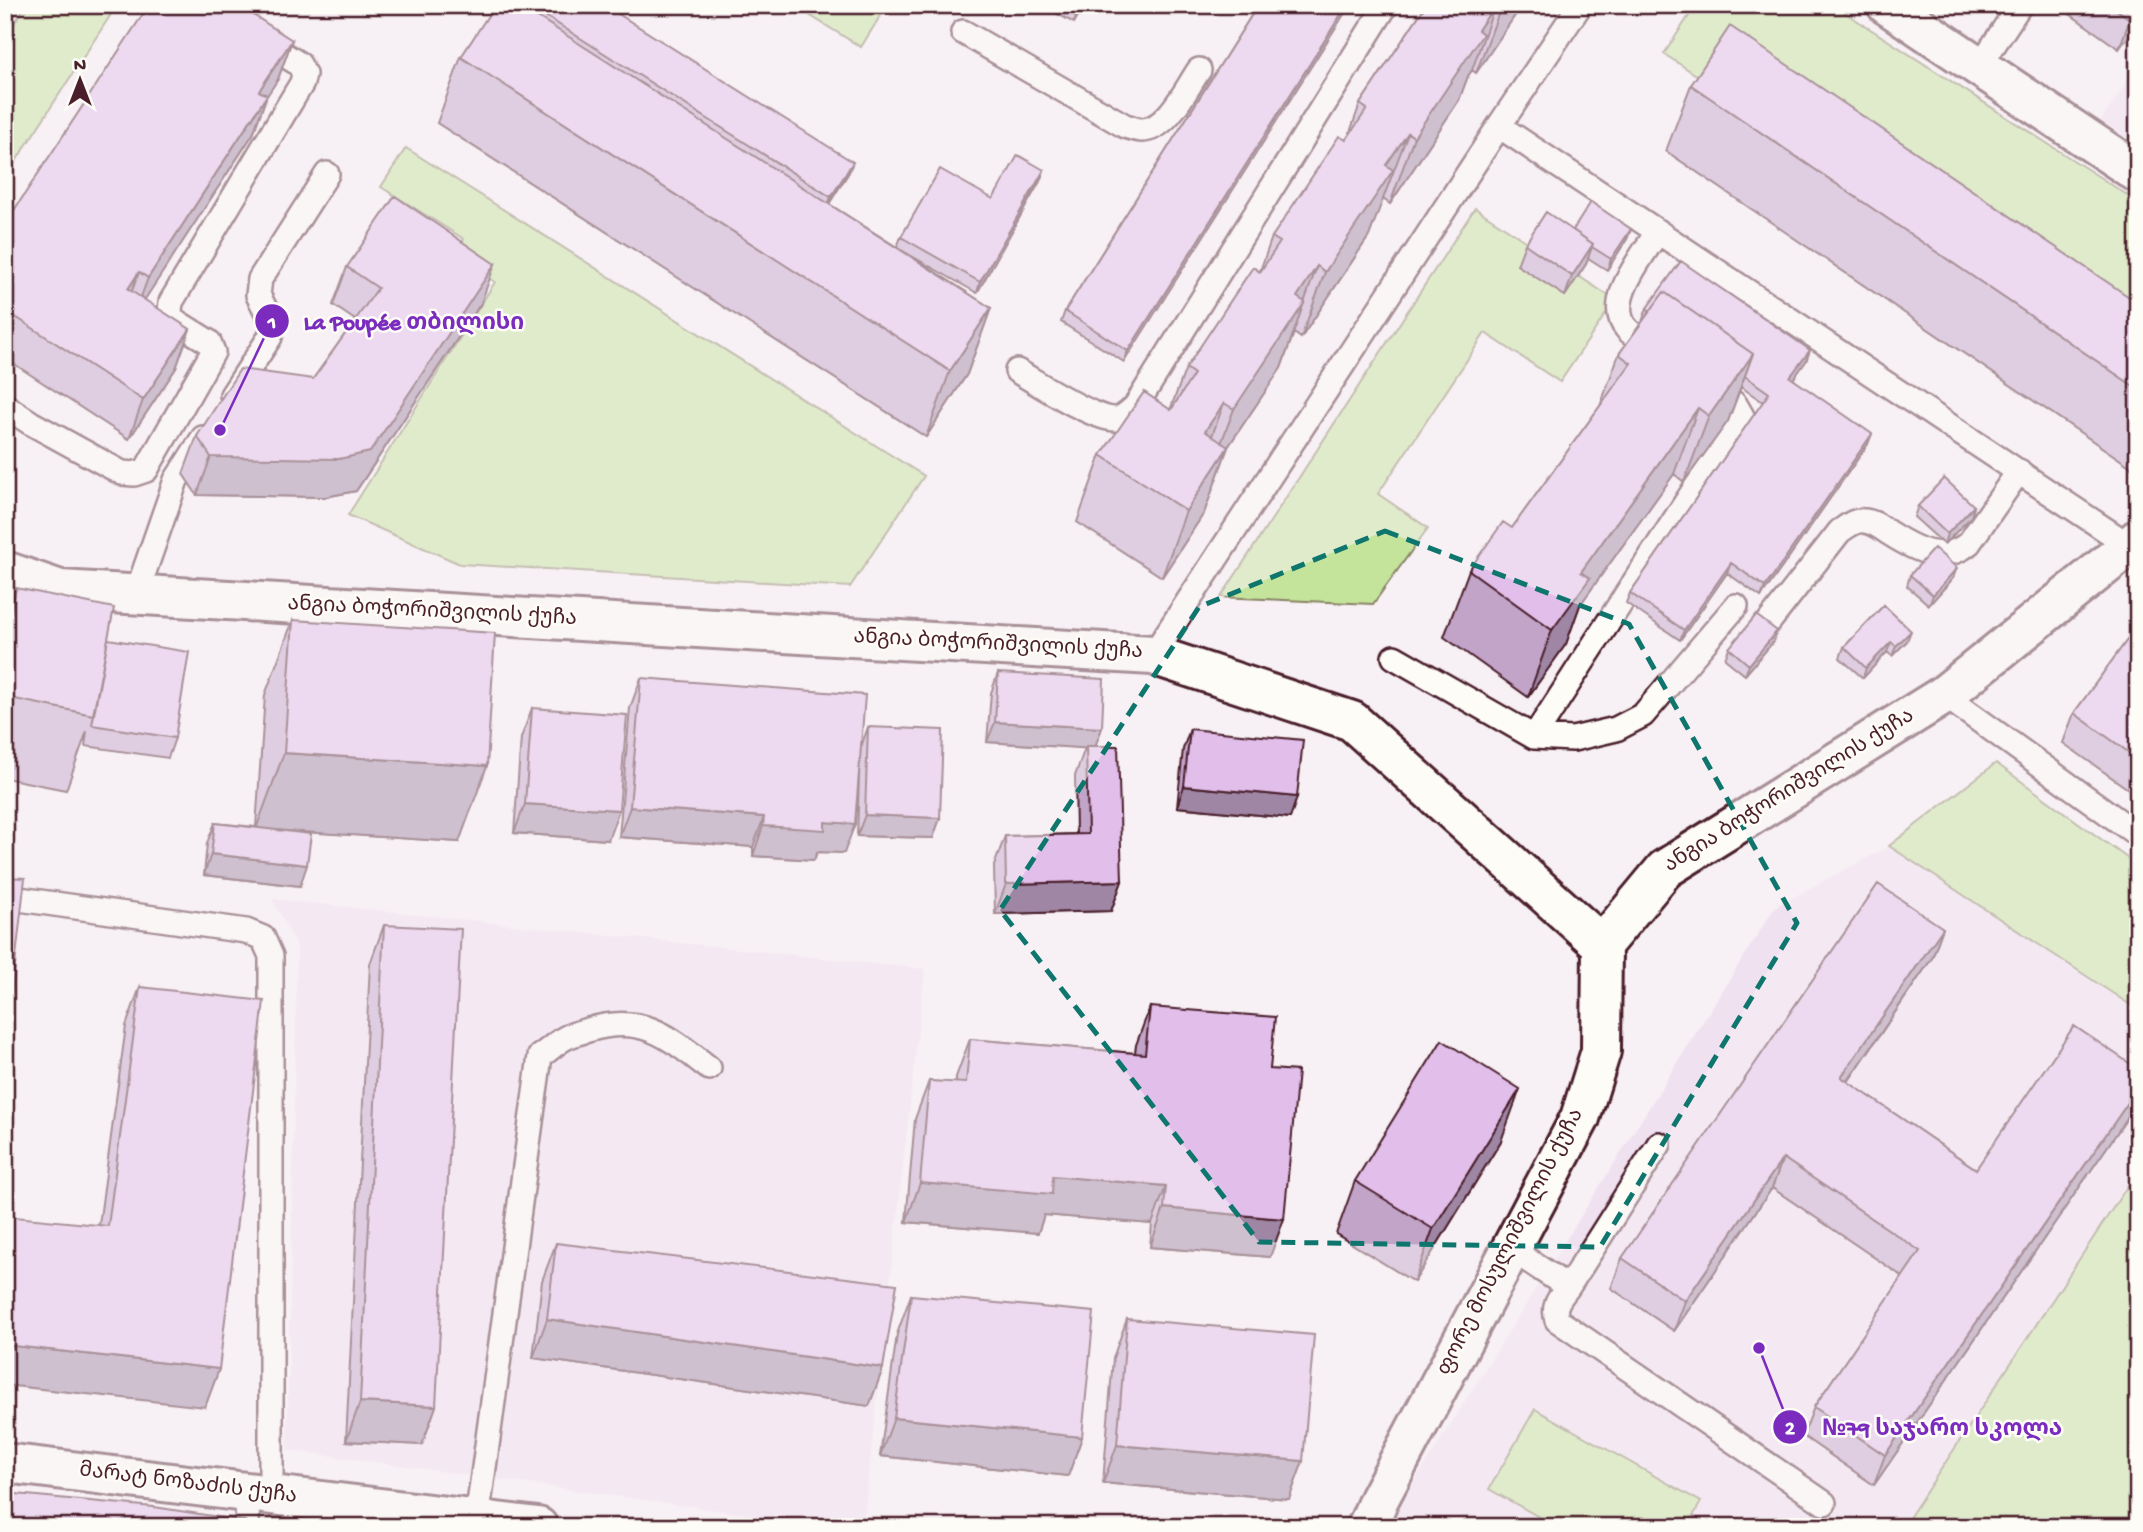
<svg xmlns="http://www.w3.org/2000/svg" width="2143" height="1532" font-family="'Gochi Hand','Noto Sans Georgian',sans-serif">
  <rect width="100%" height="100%" fill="#f7f0f4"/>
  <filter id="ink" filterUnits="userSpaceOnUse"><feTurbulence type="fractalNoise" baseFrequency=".0143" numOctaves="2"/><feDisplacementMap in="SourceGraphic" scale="14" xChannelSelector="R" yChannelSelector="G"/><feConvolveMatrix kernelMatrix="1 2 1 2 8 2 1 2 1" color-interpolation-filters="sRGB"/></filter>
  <g filter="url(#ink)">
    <path fill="#f0e1f1" d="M2138,65V145L2101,121Z
      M1889,846L2138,1010V1170L1903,1527H1386L1775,907Z
      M272,899L925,969L863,1527H837L287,1450L297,947Z"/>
    <path fill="#c4e49c" stroke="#878264" stroke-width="2" d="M26,5H117L5,178V37Z
      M793,5H887L861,47Z
      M1696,5H1833L2138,202V361L1664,54Z
      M406,148L924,476L850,587L460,564L348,515L495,282L454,256L464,239L381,187Z
      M1475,208L1615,300L1560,382L1485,333L1378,494L1428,528L1373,604L1221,597Z
      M1996,763L2138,866V1010L1889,846Z
      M2138,1170V1518L2120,1527H1903Z
      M1535,1409L1701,1502L1687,1527H1557L1489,1489Z"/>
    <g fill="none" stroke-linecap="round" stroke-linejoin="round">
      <g stroke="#4a1f2b" stroke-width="28">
        <path id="lane" d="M963,32L1125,126C1130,127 1136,130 1142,130C1167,130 1186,89 1199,70
          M1979,67L2020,5
          M1499,126L1580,5
          M1658,231C1643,256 1603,302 1627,329C1635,338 1649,344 1659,351
          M1017,371C1038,383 1095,421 1117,419C1123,418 1129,412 1135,407L1386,5
          M232,395L270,337L273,324L258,295L260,279L327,174
          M5,406L31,423L122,473L134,474L146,470L213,352L209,342L172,319L170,311L171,302L302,83L304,74L299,64L262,41
          M136,595L176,480L203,438
          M1768,623L1840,531C1848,526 1855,519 1865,521C1874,522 1882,528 1889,533C1914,549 1943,565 1969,543L2019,471
          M1153,655L1499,126L2130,546
          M1394,657L1534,737L1573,739L1616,729L1643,715L1736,606
          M1944,695L2138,835
          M1534,737L1742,416L1735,404L1710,386
          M5,897L246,931L263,938L271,956V1495
          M1511,1249L1568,1287C1560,1298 1552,1305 1557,1320L1824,1503
          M1568,1287L1659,1144
          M477,1519L540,1056C549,1050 558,1041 567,1037C573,1034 581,1032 588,1030C642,1013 668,1036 709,1068
          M247,1527L248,1492"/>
      </g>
      <g stroke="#4a1f2b" stroke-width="44">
        <path id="street" d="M1887,5L2138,173"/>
      </g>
      <g stroke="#4a1f2b" stroke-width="44">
        <path id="secondary" d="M5,571L60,590L1153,655L1352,721L1602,945
          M1602,945L1665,869L1944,695L2138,539
          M5,1463L538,1527
          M1367,1527L1379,1499L1580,1118L1601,1051L1602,945"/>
      </g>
      <use href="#lane" stroke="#fdfcf7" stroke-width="23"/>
      <use href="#street" stroke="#fdfcf7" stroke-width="38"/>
      <use href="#secondary" stroke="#fdfcf7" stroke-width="38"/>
    </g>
    <path fill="#c2a4c9" stroke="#4a1f2b" stroke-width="2" d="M525,5H604L849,172L829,204L897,247L901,237L993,199L1044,170L1040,181L977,293L901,250L991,308L967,374L926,437L437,123L461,57L524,8Z
      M1041,5H1084L1074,23Z
      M1258,5L1124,362L1061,322L1065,311Z
      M1426,5H1522L1476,73L1472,70L1468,76L1459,100L1390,204L1383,199L1381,203L1369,236L1301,338L1294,333L1281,368L1228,447L1204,513L1162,577L1077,522L1101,455L1170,410L1186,368L1260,271L1272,237L1349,135L1360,104Z
      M2069,5H2138L2119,49L2067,12Z
      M292,40L278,79L267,95L253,134L144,300L190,329L176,368L129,439L5,358V224Z
      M2138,83V99L2133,96Z
      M1691,85L2138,303L2137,471L1666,151Z
      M1631,229L1627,239L1607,270L1588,258L1586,264L1565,296L1517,265L1525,244L1573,230Z
      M347,267L481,303L356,491L325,497L197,495L183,474L197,436L313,379L355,320L333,305Z
      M1647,308L1810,350L1806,361L1793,379L1868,444L1761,597L1727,573L1680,640L1626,603L1630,593L1763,402L1741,387L1728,421L1684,482L1674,474L1580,605L1566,644L1528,697L1444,637L1469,570L1512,528L1600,406L1619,354L1644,319H1643Z
      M1918,506H1974L1971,517L1944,544L1914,517Z
      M1910,575L1953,578L1929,605L1907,586Z
      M16,588L108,639L175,738L168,758L85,746L87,731L66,790L5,778V619Z
      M1884,605L1907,641L1892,656L1887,652L1863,678L1840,658L1844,647Z
      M293,620L459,842L281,830L300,886L204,875L207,843L215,823L256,827L265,695Z
      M2138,625V796L2063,743L2074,713Z
      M1777,631L1773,642L1745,675L1725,659L1729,648Z
      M998,673L1102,728L1095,746L1122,881L1111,911L995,914L994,866L1005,836L1076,834L1075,776L1085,748L987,742L991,693Z
      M641,678L861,747L868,727L940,818L933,838L857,836L860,751L844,853L817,852L814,860L753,856V847L619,837L630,708Z
      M532,708L608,840L514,833L521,738Z
      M1190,729L1297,797L1290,818L1177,807L1183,749Z
      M384,925L436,1406L422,1445L346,1441L370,964Z
      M1943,928L1932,958L1848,1082L1976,1169L2136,1105L1874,1485L1803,1436L1814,1407L1903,1277L1772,1188L1674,1331L1611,1288L1622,1258Z
      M140,987L219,1369L205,1407L99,1225L126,1026Z
      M1150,1007L1270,1069V1257L1150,1247L1152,1224L1044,1215L1038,1233L906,1222L915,1119L929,1081L956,1083V1077L970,1039L1135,1053L1136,1045Z
      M1501,1141L1414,1282L1336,1234L1355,1181Z
      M556,1243L883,1368L869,1406L533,1358L542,1281Z
      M911,1295L1082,1437L1068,1476L880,1456L897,1334Z
      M1127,1319L1303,1461L1289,1499L1103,1483L1113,1358Z"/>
    <path fill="#9e86a4" stroke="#4a1f2b" stroke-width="2" d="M1082,5H1084L1074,23L1077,13Z
      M1347,5H1350L1124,362L1128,351Z
      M1495,5L1472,70L1468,76L1459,100L1390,204L1414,137L1478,30Z
      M1502,5H1522L1476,73L1501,7Z
      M2138,8V23L2119,49L2130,19Z
      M292,40L278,79L245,129L259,91Z
      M267,95L253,134L134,316L148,278Z
      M1408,133L1369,236L1301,338L1325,272L1386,165Z
      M853,162L849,172L827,207L831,197Z
      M1044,170L1040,181L977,293L980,282Z
      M1631,229L1627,239L1607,270L1611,259Z
      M1593,244L1586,264L1565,296L1572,276Z
      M495,264L481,303L356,491L325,497L197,495L211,457Z
      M1317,266L1281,368L1209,475L1234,409L1297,297Z
      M139,272L125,310L128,289Z
      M991,308L967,374L926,437L950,371Z
      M190,329L176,368L129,439L143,400Z
      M1810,350L1806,361L1787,388L1790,377Z
      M1753,354L1728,421L1684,482L1709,416Z
      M1224,403L1200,469L1205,431Z
      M1698,408L1674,474L1580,605L1566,644L1528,697L1552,630L1581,572Z
      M1872,434L1868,444L1761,597L1765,587Z
      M1228,447L1204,513L1162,577L1186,511Z
      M1974,506L1971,517L1944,544L1947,534Z
      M1731,563L1727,573L1680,640L1684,630Z
      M1957,568L1953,578L1929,605L1933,595Z
      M1777,631L1773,642L1745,675L1749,665Z
      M1911,631L1907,641L1892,656L1896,646Z
      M1891,642L1887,652L1863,678L1866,668Z
      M995,722L1102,728L1094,749L987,742Z
      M284,753L487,766L459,842L256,829Z
      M1184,786L1297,797L1290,818L1177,807Z
      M525,804L619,810L608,840L514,833Z
      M630,807L764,817L753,847L619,837Z
      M865,815L940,818L933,838L857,836Z
      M825,822L855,824L844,853L817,852L814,860L753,856L763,826Z
      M211,854L307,865L300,886L204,875Z
      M1122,881L1111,911L995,914L1006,884Z
      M1943,928L1932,958L1830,1107L1841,1077Z
      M2138,1088V1099L2136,1105L1874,1485L1885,1455Z
      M1520,1089L1501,1141L1414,1282L1433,1229Z
      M1783,1158L1772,1188L1674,1331L1685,1301Z
      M1053,1176L1166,1186L1152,1224L1044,1215L1038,1233L906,1222L920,1183Z
      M1164,1208L1284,1219L1270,1257L1150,1247Z
      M547,1319L883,1368L869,1406L533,1358Z
      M5,1345L219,1369L205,1407L5,1385Z
      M360,1402L436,1406L422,1445L346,1441Z
      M894,1418L1082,1437L1068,1476L880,1456Z
      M1117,1445L1303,1461L1289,1499L1103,1483Z"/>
    <path fill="#e1bfea" stroke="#4a1f2b" stroke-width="2" d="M149,5H238L292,40L259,91L267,95L148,278L139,272L128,289L190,329L143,400L5,310V284L15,269L5,262V224Z
      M495,5H519L991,308L950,371L461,57Z
      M528,5H604L853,162L831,197Z
      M1064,5H1082L1077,13Z
      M1258,5H1347L1128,351L1065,311Z
      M1426,5H1495L1478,30L1483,34L1414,137L1408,133L1386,165L1393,170L1325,272L1317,266L1297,297L1305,302L1234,409L1224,403L1205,431L1228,447L1186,511L1101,455L1144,392L1171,410L1194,374L1186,368L1253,267L1260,272L1280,242L1272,237L1339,136L1346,140L1367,109L1360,104Z
      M2110,5H2138V8L2130,19Z
      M1730,26L2138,303V389L1691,85Z
      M1018,155L1044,170L980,282L901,237L940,169L993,199Z
      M395,196L495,264L370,452L339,459L211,457L197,436L240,369L313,379L378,288L347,267Z
      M1591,202L1631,229L1611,259L1592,247L1593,244L1573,230Z
      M1546,212L1593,244L1572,276L1525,244Z
      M1681,261L1810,350L1790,377L1872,434L1765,587L1731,563L1684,630L1630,593L1769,393L1745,376L1753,354L1664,292L1650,311L1647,308Z
      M1664,292L1753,354L1709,416L1698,408L1581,572L1590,578L1552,630L1469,570L1503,522L1512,528L1631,363L1619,354Z
      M1944,478L1974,506L1947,534L1918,506Z
      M1934,548L1957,568L1933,595L1910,575Z
      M16,588L114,608L93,715L5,697V644Z
      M1884,605L1911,631L1896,646L1891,642L1866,668L1844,647Z
      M1756,615L1777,631L1749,665L1729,648Z
      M293,620L495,633L487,766L284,753Z
      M2138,625V759L2074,713Z
      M108,639L189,652L175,738L92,725Z
      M998,673L1104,679L1102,728L995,722Z
      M641,678L865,695L855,824L825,822V830L763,826L764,817L630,807Z
      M532,708L627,715L619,810L525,804Z
      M868,727L943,730L940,818L865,815Z
      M1190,729L1303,740L1297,797L1184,786Z
      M1086,746H1118L1122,881L1006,884L1005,836L1088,834Z
      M215,823L311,834L307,865L211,854Z
      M5,877L25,878L5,1053Z
      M1878,884L1943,928L1841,1077L1976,1169L2074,1026L2138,1069V1088L1885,1455L1814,1407L1920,1251L1783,1158L1685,1301L1622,1258Z
      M384,925L461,929L436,1406L360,1402Z
      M140,987L264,1001L219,1369L5,1345V1216L108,1226Z
      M1150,1007L1275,1017L1270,1069L1298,1071L1284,1219L1164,1208L1166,1186L1053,1176L1052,1194L920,1183L929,1081L966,1083L970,1039L1145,1054Z
      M1442,1040L1520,1089L1433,1229L1355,1181Z
      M556,1243L897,1284L883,1368L547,1319Z
      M911,1295L1094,1312L1082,1437L894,1418Z
      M1127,1319L1314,1335L1303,1461L1117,1445Z
      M5,1493L154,1507L245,1521L244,1527H5Z"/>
  </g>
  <path d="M0 0H2143V1532H0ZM1385,531L1629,624L1797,923L1600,1247L1259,1242L1000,910L1199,607Z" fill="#f7f0f4" fill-opacity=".55" fill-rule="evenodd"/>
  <path fill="none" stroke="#0f766e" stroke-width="5" stroke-dasharray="14 9" stroke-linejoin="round" d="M1385,531L1629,624L1797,923L1600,1247L1259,1242L1000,910L1199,607Z"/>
  <g text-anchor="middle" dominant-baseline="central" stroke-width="5" stroke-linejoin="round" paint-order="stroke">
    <g font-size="21" fill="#4a1f2b" stroke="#fdfcf7">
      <text transform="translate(432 613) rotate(3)">ანგია ბოჭორიშვილის ქუჩა</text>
      <text transform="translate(998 646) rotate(3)">ანგია ბოჭორიშვილის ქუჩა</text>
      <text transform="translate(1790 792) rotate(-32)">ანგია ბოჭორიშვილის ქუჩა</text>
      <text transform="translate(1512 1243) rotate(-63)">ფორე მოსულიშვილის ქუჩა</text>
      <text transform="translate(188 1485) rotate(7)">მარატ ნოზაძის ქუჩა</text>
    </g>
  </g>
  <path fill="none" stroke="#7b2cbf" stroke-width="2.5" d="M220 430L272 321M1759 1348L1790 1427"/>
  <g fill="#7b2cbf" stroke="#fdfcf7" stroke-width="2.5">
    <circle cx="220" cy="430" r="7"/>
    <circle cx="1759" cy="1348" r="7"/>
    <circle cx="272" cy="321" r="18"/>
    <circle cx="1790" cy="1427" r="18"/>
  </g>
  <g font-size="21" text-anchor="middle" font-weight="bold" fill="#fff">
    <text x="272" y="328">1</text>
    <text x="1790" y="1434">2</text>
  </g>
  <g font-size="23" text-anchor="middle" font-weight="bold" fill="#7b2cbf" stroke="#fdfcf7" stroke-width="5" stroke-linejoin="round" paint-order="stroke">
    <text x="414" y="329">La Poupée თბილისი</text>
    <text x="1942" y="1435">№79 საჯარო სკოლა</text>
  </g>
  <rect width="2143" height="1532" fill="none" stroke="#fdfcf7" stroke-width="28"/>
  <rect x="14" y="14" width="2115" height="1504" fill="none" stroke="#4a1f2b" stroke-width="2.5" filter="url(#ink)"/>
  <g transform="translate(80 80)" stroke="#fdfcf7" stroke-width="5" paint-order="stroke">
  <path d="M0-5L12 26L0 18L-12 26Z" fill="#4a1f2b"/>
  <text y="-10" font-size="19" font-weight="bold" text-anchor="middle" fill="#4a1f2b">N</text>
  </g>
</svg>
